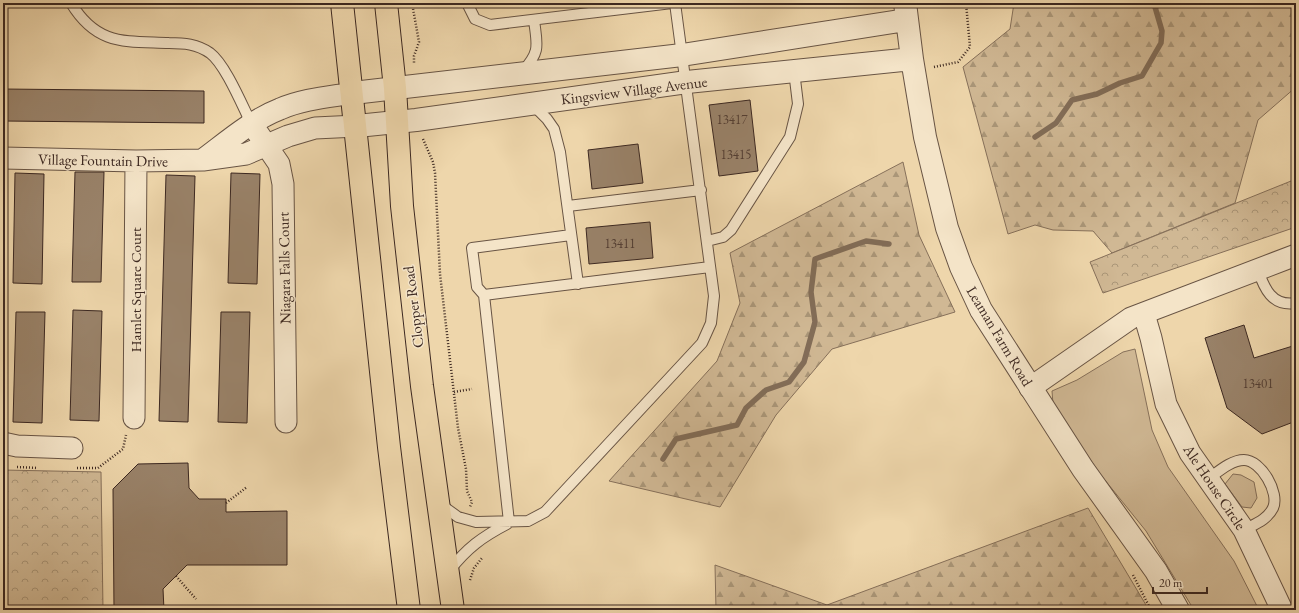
<svg xmlns="http://www.w3.org/2000/svg" width="1299" height="613" font-family="'EB Garamond',serif">
  <defs>
    <pattern id="forest-firs" width="22" height="20" patternUnits="userSpaceOnUse"><rect width="22" height="20" fill="#d0b894"/><path d="M5 1l3.5 6h-7zM16 11l3.5 6h-7z" fill="#aa9678"/></pattern>
    <pattern id="park-crowns" width="20" height="18" patternUnits="userSpaceOnUse"><rect width="20" height="18" fill="#d0b894"/><path d="M2 6a3 3 0 1 1 6 0M12 15a3 3 0 1 1 6 0" fill="none" stroke="#aa9678"/></pattern>
  </defs>
  <rect width="100%" height="100%" fill="#eed6ab"/>
  <filter id="stains"><feTurbulence type="fractalNoise" baseFrequency=".005" numOctaves="4"/><feColorMatrix values="0 0 0 0 .2 0 0 0 0 .09 0 0 0 0 .02 0 0 0 .5 -.17"/></filter>
  <radialGradient id="worn" r=".72"><stop offset=".6" stop-color="#630" stop-opacity="0"/><stop offset="1" stop-color="#630" stop-opacity=".3"/></radialGradient>
  <path fill="#d0b894" stroke="#86705a" d="M1135,349L1152,430L1168,467L1234,561L1259,610H1194L1146,531L1100,474L1053,404L1052,391L1077,380L1123,352Z
    M1233,474L1241,475L1254,482L1257,498L1251,508L1242,507L1225,484Z"/>
  <path fill="url(#forest-firs)" stroke="#86705a" d="M1014,3H1296V87L1258,120L1235,203L1112,253L1093,231L1053,230L1035,225L1008,234L963,67L1010,29Z
    M903,162L919,235L955,312L832,349L776,415L720,507L609,481L717,361L740,303L730,253Z
    M1088,508L1149,610H716L715,565L827,605Z"/>
  <path fill="url(#park-crowns)" stroke="#86705a" d="M1296,179V227L1103,293L1090,262Z
    M3,470L101,472L103,610H3Z"/>
  <g fill="none" stroke-linecap="round" stroke-linejoin="round">
    <path stroke="#826d58" stroke-width="5.5" d="M1035,137L1056,123L1072,100L1097,94L1120,83L1142,76L1161,43L1162,31L1155,7L1163,3
      M663,459L676,439L737,425L746,408L766,390L789,382L804,362L815,322L811,292L815,259L866,241L889,244"/>
  </g>
  <path fill="#998269" stroke="#3c2821" d="M3,89L204,91V123L3,121Z
    M750,100L758,171L719,176L709,105Z
    M638,144L643,183L592,189L588,150Z
    M75,172H104L101,282H72Z
    M15,173L44,174L42,284L13,283Z
    M231,173L260,174L257,284L228,283Z
    M166,175L195,176L188,422L159,421Z
    M650,222L653,258L589,264L586,228Z
    M73,310L102,311L99,421L70,420Z
    M16,312H45L42,423L13,422Z
    M221,312H250L247,423L218,422Z
    M1244,325L1254,358L1296,345V421L1262,434L1227,408L1205,338Z
    M188,463L189,488L199,499H226V512L287,511V565H187L163,589L164,610H114L113,489L138,464Z"/>
  <g fill="none" stroke-linecap="round" stroke-linejoin="round">
    <g stroke="#685444" stroke-width="12">
      <path id="service" d="M71,3C97,46 125,41 169,43C184,43 197,44 210,53C225,64 242,105 251,123
        M467,3L475,19L490,25L672,3
        M523,71C541,51 537,45 534,20
        M532,104L547,119L554,129L560,152L578,284
        M568,206L701,190
        M707,241L723,237L731,230L790,137L798,104L794,71
        M1258,270C1264,288 1272,307 1296,303
        M484,295L710,267
        M1208,479C1218,472 1231,460 1244,460C1261,460 1280,493 1273,508C1267,520 1255,524 1244,530
        M440,504L458,517L476,522L528,521L545,512L702,343L711,323L714,296L675,3
        M509,522L484,295L477,287L472,248L571,235
        M449,571C467,548 482,537 507,524"/>
    </g>
    <g stroke="#685444" stroke-width="23">
      <path id="minor" d="M251,123L279,164L283,184L286,422
        M3,158L136,161L203,160L246,154L288,136L315,128L357,126
        M205,158C229,140 252,120 280,109C303,99 329,97 353,93
        M1144,314L1151,338L1166,404L1190,453L1244,530L1282,610
        M1030,388L1131,318L1296,255
        M134,418L136,161
        M3,443L17,446L72,448"/>
    </g>
    <g stroke="#685444" stroke-width="24">
      <path id="tertiary" d="M905,3L912,59L925,137L947,228L961,267L981,310L1083,469L1156,571L1178,610
        M353,93L682,55L906,20
        M357,126L416,120L687,82L912,59"/>
    </g>
    <g stroke="#3c2821" stroke-width="24">
      <path id="primary" d="M342,3L389,447L409,610
        M386,3L395,88L402,206L422,386L453,610"/>
    </g>
    <path stroke="#3c2821" stroke-width="2.5" stroke-dasharray="1 2" stroke-linecap="butt" d="M412,3L419,42L414,56V63
      M934,67L958,62L970,47L966,3
      M423,139L433,162L435,173L440,274L458,428L466,469L467,491L472,502L470,507
      M454,392L472,389
      M17,467L38,468
      M77,468H98L123,449L126,435
      M226,503L247,487
      M1133,575L1151,610
      M176,576L196,599
      M470,580L474,568L482,558"/>
    <use href="#service" stroke="#f4e4c8" stroke-width="10"/>
    <use href="#minor" stroke="#f4e4c8" stroke-width="21"/>
    <use href="#tertiary" stroke="#f4e4c8" stroke-width="22"/>
    <use href="#primary" stroke="#eed6ab" stroke-width="22"/>
  </g>
  <g text-anchor="middle" dominant-baseline="central" stroke-width="3" stroke-linejoin="round" paint-order="stroke">
    <g font-size="13" fill="#533e33">
      <text x="732" y="119">13417</text>
      <text x="736" y="154">13415</text>
      <text x="620" y="243">13411</text>
      <text x="1258" y="383">13401</text>
    </g>
    <g font-size="15" fill="#3c2821" stroke="#f4e4c8">
      <text transform="translate(634 90) rotate(-7)">Kingsview Village Avenue</text>
      <text transform="translate(103 160) rotate(1)">Village Fountain Drive</text>
      <text transform="translate(284 268) rotate(-91)">Niagara Falls Court</text>
      <text transform="translate(135 290) rotate(-90)">Hamlet Square Court</text>
      <text transform="translate(413 307) rotate(-97)">Clopper Road</text>
      <text transform="translate(1000 336) rotate(59)">Leaman Farm Road</text>
      <text transform="translate(1215 487) rotate(56)">Ale House Circle</text>
    </g>
  </g>
  <rect width="1299" height="613" fill="none" stroke="#eed6ab" stroke-width="16"/>
  <rect x="4" y="4" width="1291" height="605" fill="none" stroke="#3c2821" stroke-width="2"/>
  <rect x="8" y="8" width="1283" height="597" fill="none" stroke="#3c2821"/>
  <path d="M1153 587v6h54v-6" fill="none" stroke="#3c2821" stroke-width="2"/>
  <text x="1159" y="587" font-size="12" fill="#3c2821" stroke="#f4e4c8" stroke-width="3" paint-order="stroke">20 m</text>
  <rect width="100%" height="100%" filter="url(#stains)"/>
  <rect width="100%" height="100%" fill="url(#worn)"/>
</svg>
